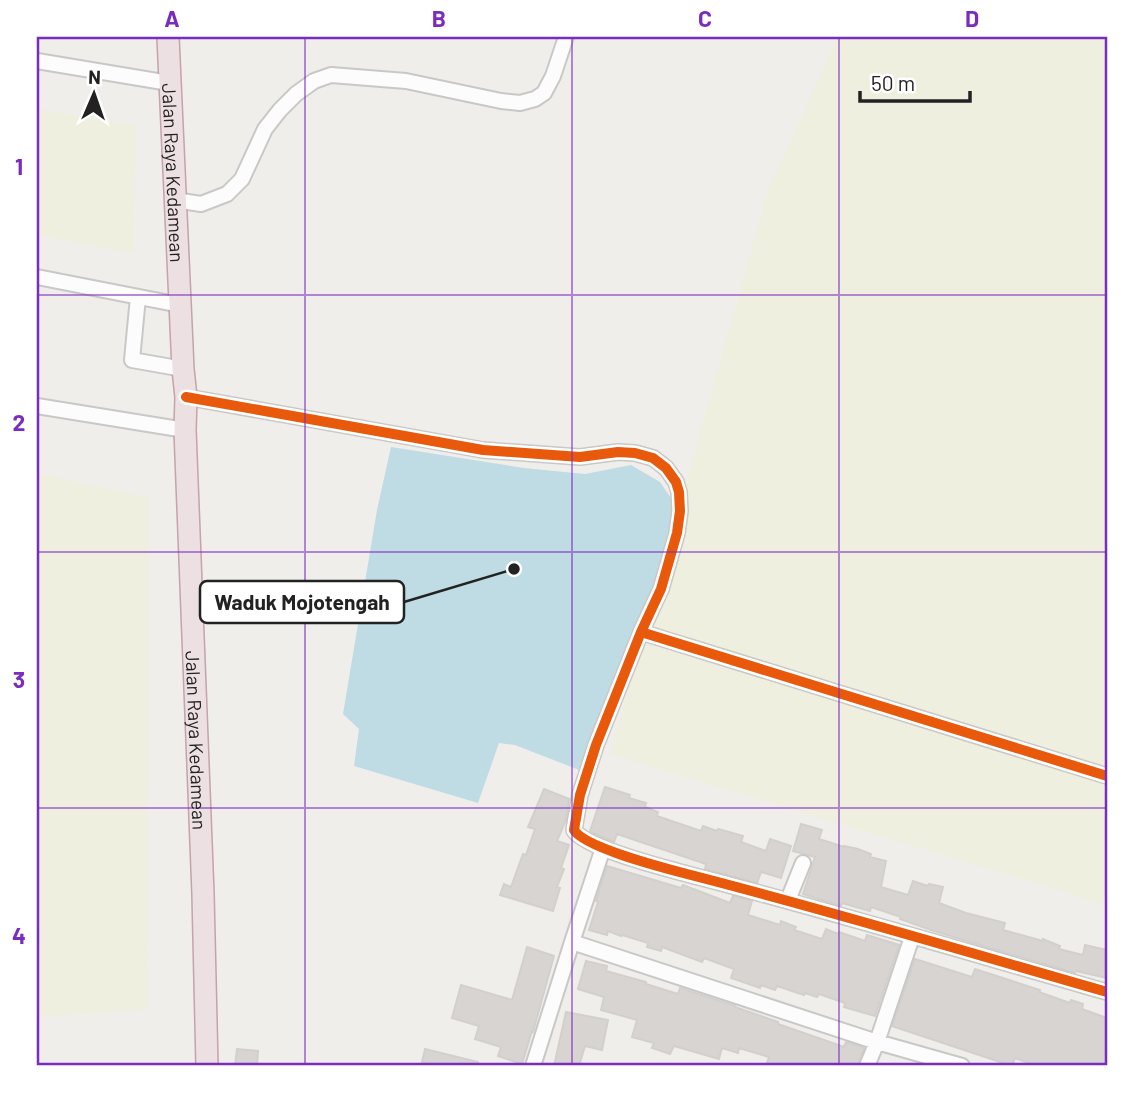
<svg xmlns="http://www.w3.org/2000/svg" width="1144" height="1103" font-family="Barlow,sans-serif">
  <rect width="100%" height="100%" fill="#f0eeeb"/>
  <path fill="#efefdf" d="M838,37H1107V894L1104,904L610,754L768,191Z
    M37,109L136,126L134,254L37,235Z
    M37,473L149,498L147,1010L37,1017Z"/>
  <path fill="#bfdbe3" d="M391,447L524,468L585,474L631,465L660,482L680,511L643,627L587,773L515,745L499,743L478,803L354,766L359,729L343,714L377,510Z"/>
  <path fill="#d7d4d2" stroke="#d3d0cc" stroke-width="2" d="M605,787L630,795L629,798L646,803L645,807L658,812L657,816L701,831L703,826L717,831L718,829L743,836L741,842L766,851L770,839L791,846L781,878L761,872L757,883L705,869L706,864L617,834L614,842L597,835L590,831Z
    M544,789L569,799L566,820L557,841L569,845L561,868L564,869L557,887L560,888L553,911L500,895L504,884L511,887L523,854L526,855L535,829L528,827Z
    M801,824L822,830L819,839L844,847V846L858,849L871,854L870,857L886,861L881,887L908,895L913,881L928,886L929,884L943,887L939,903L966,913L1005,923L1003,930L1043,941V939L1060,946L1059,949L1083,955L1085,945L1107,950V978L1076,971L1075,973L970,942L931,930L900,919L901,917L871,907L870,911L842,903L841,906L803,894L815,857L793,851Z
    M607,866L681,888L683,885L730,903L733,896L752,901L748,915L780,925L781,921L796,927L794,930L822,939L826,929L838,934L839,932L865,941L867,935L899,945L875,1016L844,1007L845,1003L819,994L817,997L805,993L804,995L777,986L775,990L761,985L760,988L731,978L734,969L704,958L702,962L662,947L661,951L647,947L648,943L622,935L621,936L608,931L607,935L589,930L598,902L596,901Z
    M527,947L554,956L533,1032L532,1031L522,1064L498,1056L501,1047L475,1039L479,1026L452,1018L461,985L512,1000Z
    M915,959L972,977L975,969L1040,990L1039,992L1070,1003L1071,1000L1083,1004L1082,1009L1107,1018V1066H1037L1015,1058L1012,1066L892,1026Z
    M586,961L607,966L606,971L646,982V984L678,994L680,988L735,1006V1007L778,1022V1024L844,1047L846,1042L864,1048L858,1066H766L769,1057L739,1048L738,1053L722,1048L719,1059L674,1046L670,1054L652,1048L654,1043L632,1037L637,1020L601,1010L604,997L578,989Z
    M566,1012L608,1020L602,1050L585,1046L579,1066H554Z
    M237,1049L258,1051L257,1066H235Z
    M425,1049L478,1062V1066H441L422,1062Z"/>
  <g fill="none" stroke-linecap="round" stroke-linejoin="round">
    <g stroke="#c9c8c7" stroke-width="18">
      <path id="minor" d="M37,61L169,83
        M175,200L201,204L227,194L242,179L265,129L280,110L296,94L314,81L331,75L406,81L501,101L520,103L535,99L544,93L553,76L566,37
        M37,277L180,305
        M138,297L132,360L183,369
        M186,397L483,450L580,457L618,452L635,453L653,458L666,468L676,482L679,492L680,511L677,533L661,589L641,632L596,745L580,795L574,830C585,848 665,868 687,874C828,910 967,952 1107,992
        M37,406L185,430
        M641,632L1107,776
        M788,900L803,863
        M572,942L877,1042L962,1066
        M533,1066L572,942L603,848
        M867,1066L877,1042L912,937"/>
    </g>
    <g stroke="#c5a2ac" stroke-width="24">
      <g id="highway">
        <path id="s1" d="M168,37L183,369L186,397L185,430L203,894L207,1066"/>
      </g>
    </g>
    <use href="#minor" stroke="#fdfcfc" stroke-width="14"/>
    <use href="#highway" stroke="#ece0e2" stroke-width="21"/>
    <g stroke="#fff" stroke-width="15">
      <path id="cycleway" d="M186,397L483,450L580,457L618,452L635,453L653,458L666,468L676,482L679,492L680,511L677,533L661,589L641,632L596,745L580,795L574,830C585,848 665,868 687,874C828,910 967,952 1107,992
        M641,632L1107,776"/>
    </g>
    <use href="#cycleway" stroke="#e8590c" stroke-width="10"/>
  </g>
  <path fill="none" stroke="#7b2cbf" stroke-width="2" stroke-opacity="0.55" d="M305,37V1066M572,37V1066M839,37V1066M37,295H1107M37,552H1107M37,808H1107"/>
  <g text-anchor="middle" dominant-baseline="central" stroke-width="5" stroke-linejoin="round" paint-order="stroke">
    <g font-size="19" fill="#222" stroke="#fff">
      <text stroke="none"><textPath href="#s1" startOffset="136">Jalan Raya Kedamean</textPath></text>
      <text stroke="none"><textPath href="#s1" startOffset="704">Jalan Raya Kedamean</textPath></text>
    </g>
  </g>
  <path fill="none" stroke="#222" stroke-width="2.5" d="M514 569L404 602"/>
  <circle fill="#222" stroke="#fff" stroke-width="2.5" cx="514" cy="569" r="7"/>
  <rect fill="#fff" stroke="#222" stroke-width="2.5" x="200" y="581" width="204" height="42" rx="7"/>
  <g font-size="21" text-anchor="middle" font-weight="bold" fill="#222">
    <text x="302" y="610">Waduk Mojotengah</text>
  </g>
  <rect width="1144" height="1103" fill="none" stroke="#ffffff" stroke-width="77"/>
  <g transform="translate(94 94) rotate(2)" stroke="#ffffff" stroke-width="5" paint-order="stroke">
  <path d="M0-5L12 26L0 18L-12 26Z" fill="#222222"/>
  <text y="-10" font-size="19" font-weight="bold" text-anchor="middle" fill="#222222">N</text>
  </g>
  <path d="M860 91v10h110v-10" fill="none" stroke="#222222" stroke-width="3.5"/>
  <text x="871" y="91" font-size="21" fill="#222222" stroke="#ffffff" stroke-width="5" paint-order="stroke">50 m</text>
  <rect x="38" y="38" width="1068" height="1026" fill="none" stroke="#7b2cbf" stroke-width="2.5"/>
  <g font-size="23" text-anchor="middle" font-weight="bold" fill="#7b2cbf">
    <text x="172" y="27">A</text>
    <text x="439" y="27">B</text>
    <text x="705" y="27">C</text>
    <text x="972" y="27">D</text>
    <text x="19" y="175">1</text>
    <text x="19" y="431">2</text>
    <text x="19" y="688">3</text>
    <text x="19" y="944">4</text>
  </g>
</svg>
